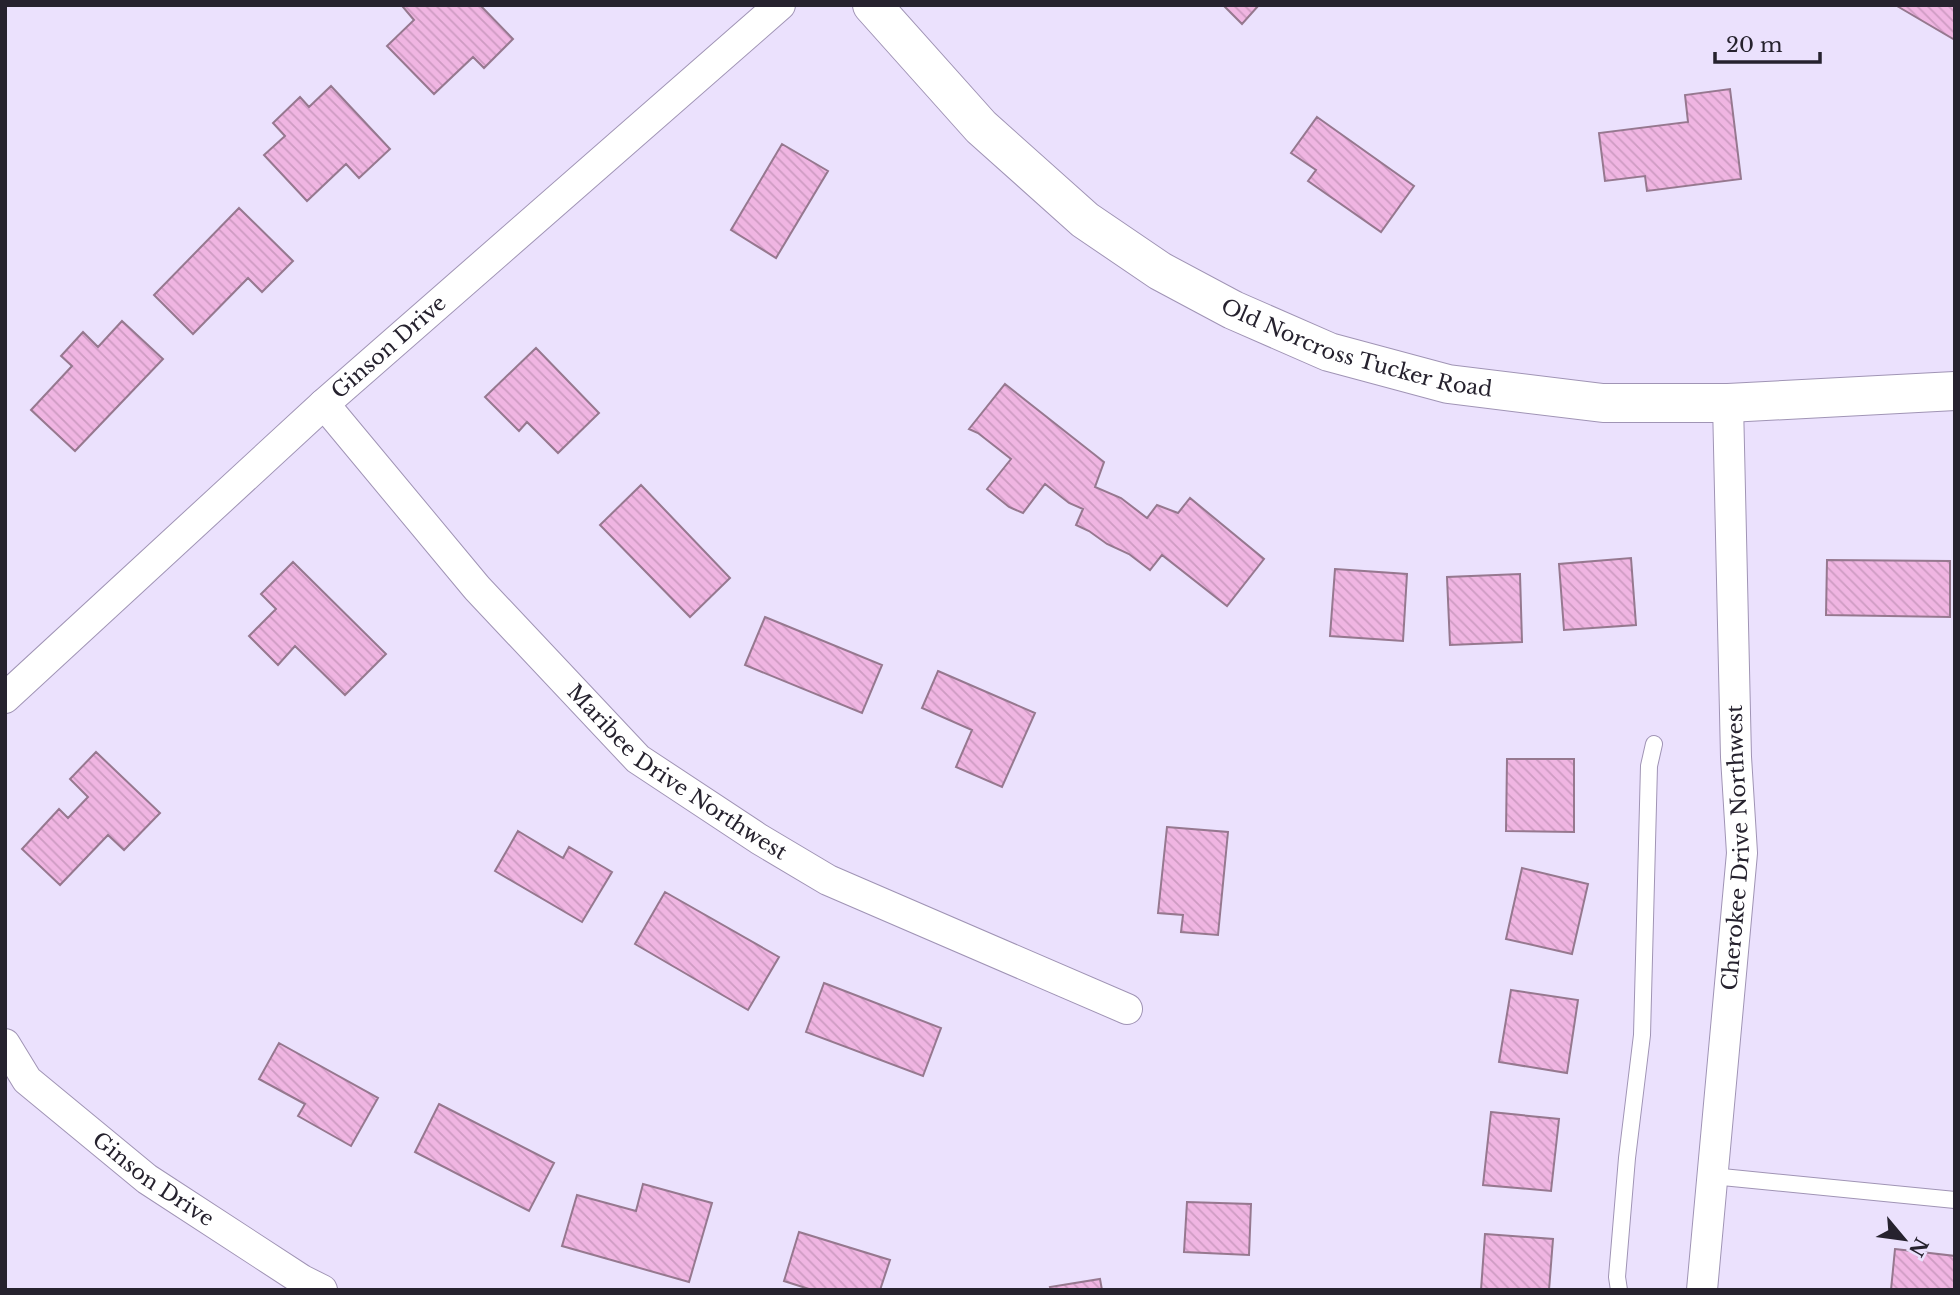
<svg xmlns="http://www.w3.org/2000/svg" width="1960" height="1295" font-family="'Libre Baskerville',serif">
  <defs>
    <pattern id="building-back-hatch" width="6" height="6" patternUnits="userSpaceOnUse" patternTransform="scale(1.75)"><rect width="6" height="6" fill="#f0b5e2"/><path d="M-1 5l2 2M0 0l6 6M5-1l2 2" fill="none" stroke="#ce9bc2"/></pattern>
  </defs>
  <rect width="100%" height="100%" fill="#ebe1fd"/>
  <path fill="url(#building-back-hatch)" stroke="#96788f" stroke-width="2" d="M405,5H480L513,39L484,68L473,57L434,94L387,46L414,20L403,7Z
    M1223,5H1259L1242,24Z
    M1897,5H1955V40L1897,6Z
    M331,86L390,149L359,178L346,164L307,201L264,155L285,136L273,123L300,97L309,107Z
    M1730,89L1741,179L1647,191L1645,176L1605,181L1599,133L1688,122L1685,95Z
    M1317,117L1414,186L1381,232L1308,181L1316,170L1291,153Z
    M782,144L828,171L776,258L731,230Z
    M239,208L293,261L262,292L248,278L193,334L154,295Z
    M122,321L163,359L75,451L31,410L72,366L61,356L83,332L98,347Z
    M536,348L599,413L558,453L527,422L519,431L485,397Z
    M1005,384L1104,462L1095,487L1121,498L1147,518L1157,505L1178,513L1190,498L1264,559L1227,606L1162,555L1150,570L1129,554L1107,544L1089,531L1076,525L1083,509L1069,503L1045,484L1023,513L1009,507L987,489L1011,459L978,433L969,429Z
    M641,485L730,578L690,617L600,525Z
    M1631,558L1636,625L1564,630L1559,564Z
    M1827,560L1950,561V617L1826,615Z
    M293,562L386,654L345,695L295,646L278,665L249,636L276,609L261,594Z
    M1335,569L1407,574L1403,641L1330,636Z
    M1520,574L1522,642L1450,645L1447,577Z
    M765,617L882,665L862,713L745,665Z
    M938,671L1035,713L1002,787L956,767L972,730L922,708Z
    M96,752L160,813L124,850L108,835L60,885L22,849L59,809L68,818L88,797L70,779Z
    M1507,759H1574V832L1506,831Z
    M1167,827L1228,832L1218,935L1181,932L1183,915L1158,913Z
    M518,831L563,858L569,847L612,872L582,922L495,871Z
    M1522,868L1588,884L1572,954L1506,939Z
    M665,892L779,957L748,1010L635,944Z
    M824,983L941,1028L923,1076L806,1032Z
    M1511,990L1578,1000L1567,1073L1499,1062Z
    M279,1043L378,1098L351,1146L298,1116L305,1104L259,1079Z
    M439,1104L554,1163L529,1211L415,1152Z
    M1491,1112L1559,1119L1551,1191L1483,1185Z
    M643,1184L712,1203L689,1282L562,1246L577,1195L636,1211Z
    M1187,1202L1251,1204L1249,1255L1184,1252Z
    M799,1232L890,1260L880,1290H812L784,1281Z
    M1485,1234L1553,1239L1549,1290H1481Z
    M1895,1249L1955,1256V1290H1891Z
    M1100,1279L1102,1290H1051L1050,1287Z"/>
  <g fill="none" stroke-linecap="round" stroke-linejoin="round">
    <g stroke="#a094b5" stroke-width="18">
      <path id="service" d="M1712,1176L1955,1200
        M1619,1290L1617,1277L1627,1158L1642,1035L1649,766L1654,744"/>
    </g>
    <g stroke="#a094b5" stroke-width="32">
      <g id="minor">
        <path id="s1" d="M324,404L477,588L638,759L759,839L828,880L1127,1009"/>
        <path id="s2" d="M5,698L324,404L780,5"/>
        <path id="s3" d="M5,1044L27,1080L147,1179L302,1280L322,1290"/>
        <path id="s4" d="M1702,1290L1742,853L1736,757L1728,403"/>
      </g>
    </g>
    <g stroke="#a094b5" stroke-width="40">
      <g id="tertiary">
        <path id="s5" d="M872,5L981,127L1085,220L1160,271L1233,310L1329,352L1448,384L1603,403H1728L1955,391"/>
      </g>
    </g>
    <use href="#service" stroke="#fff" stroke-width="16"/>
    <use href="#minor" stroke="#fff" stroke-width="30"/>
    <use href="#tertiary" stroke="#fff" stroke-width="38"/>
  </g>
  <g text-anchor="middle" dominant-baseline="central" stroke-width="5" stroke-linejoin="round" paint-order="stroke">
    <g font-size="21" fill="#26222e" stroke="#ebe1fd">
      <text stroke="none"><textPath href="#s5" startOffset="607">Old Norcross Tucker Road</textPath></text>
      <text stroke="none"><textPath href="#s2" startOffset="520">Ginson Drive</textPath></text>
      <text stroke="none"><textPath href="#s1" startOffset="513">Maribee Drive Northwest</textPath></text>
      <text stroke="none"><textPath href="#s4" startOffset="444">Cherokee Drive Northwest</textPath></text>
      <text stroke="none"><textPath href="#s3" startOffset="203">Ginson Drive</textPath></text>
    </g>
  </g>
  <rect width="1960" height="1295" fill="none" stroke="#26222e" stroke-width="14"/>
  <g transform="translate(1904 1239) rotate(119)" stroke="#ebe1fd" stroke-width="5" paint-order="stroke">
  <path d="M0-5L12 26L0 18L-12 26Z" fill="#26222e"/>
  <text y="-10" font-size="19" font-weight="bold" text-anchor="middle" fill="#26222e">N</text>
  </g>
  <path d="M1715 52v10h105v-10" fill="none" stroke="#26222e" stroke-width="3.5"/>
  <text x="1726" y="52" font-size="21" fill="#26222e" stroke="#ebe1fd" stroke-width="5" paint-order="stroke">20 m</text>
</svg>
